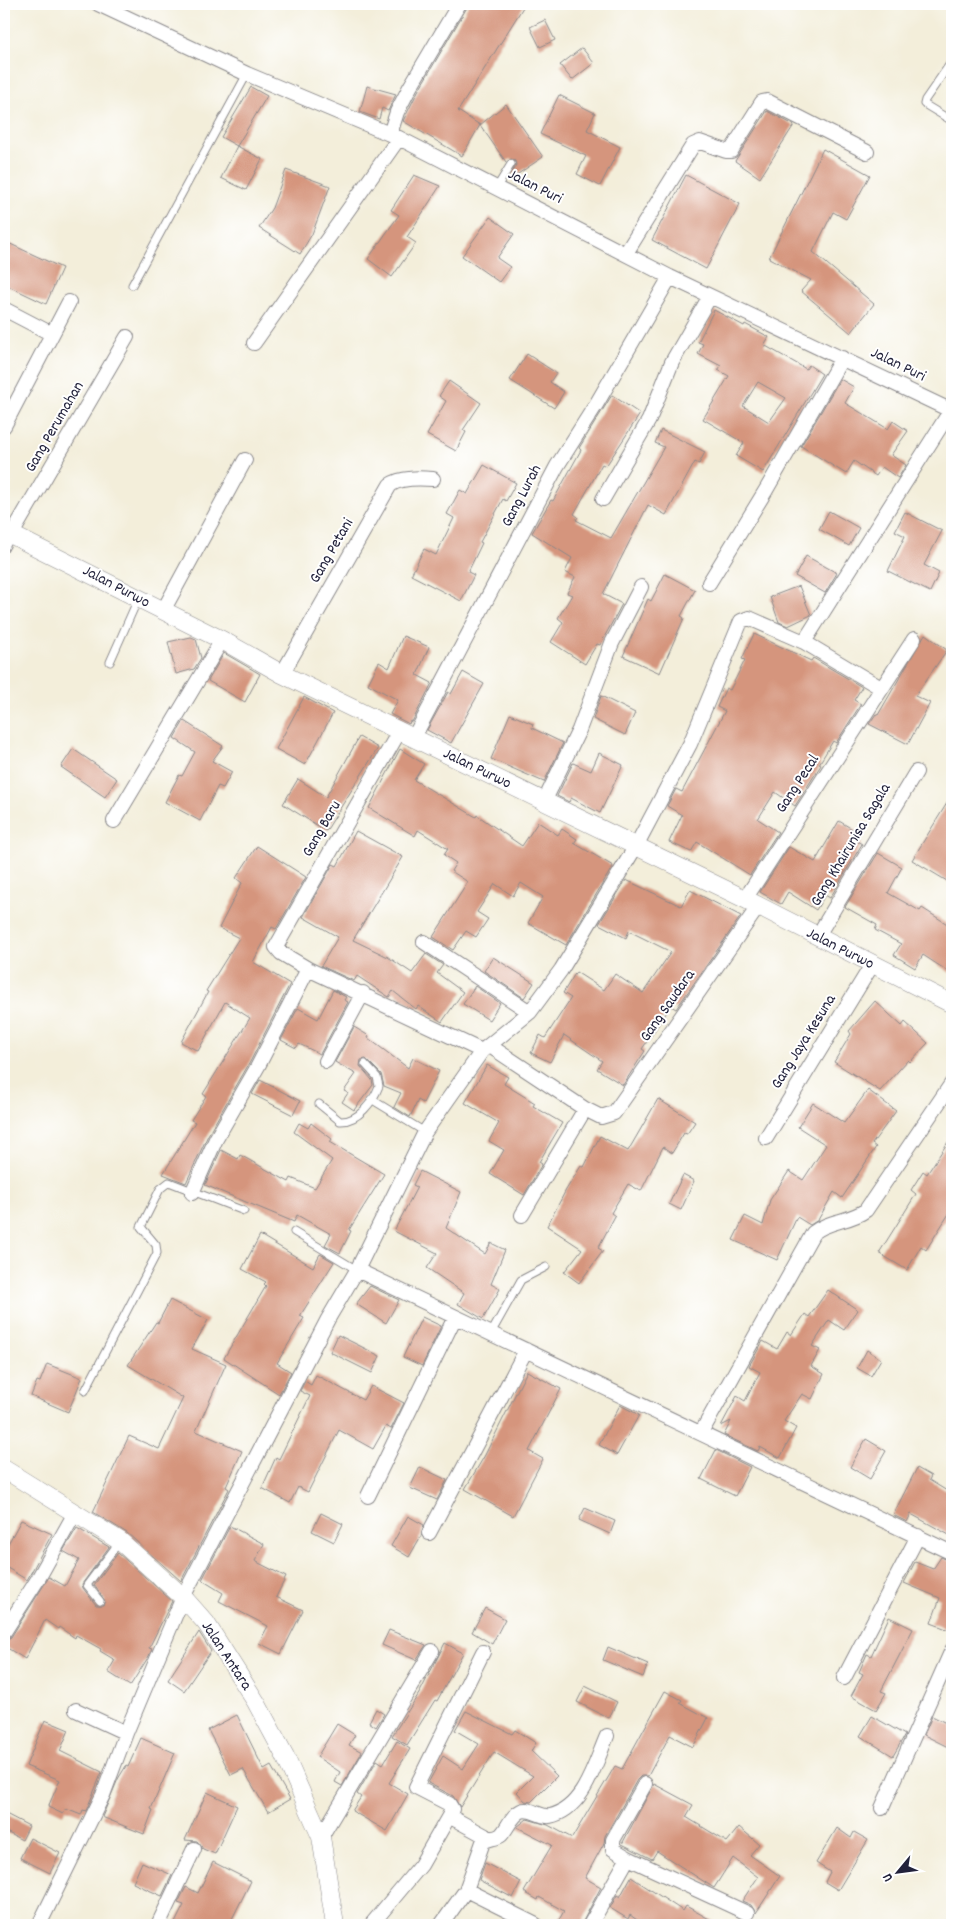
<svg xmlns="http://www.w3.org/2000/svg" width="956" height="1929" font-family="Dekko,sans-serif">
  <rect width="100%" height="100%" fill="#fff"/>
  <filter id="ink" filterUnits="userSpaceOnUse"><feTurbulence type="fractalNoise" baseFrequency=".02" numOctaves="2"/><feDisplacementMap in="SourceGraphic" scale="10" xChannelSelector="R" yChannelSelector="G"/><feConvolveMatrix kernelMatrix="1 2 1 2 8 2 1 2 1" color-interpolation-filters="sRGB"/></filter>
  <filter id="wash" filterUnits="userSpaceOnUse"><feTurbulence type="fractalNoise" baseFrequency=".0096" numOctaves="4" result="noise"/><feDisplacementMap in="SourceGraphic" scale="20" xChannelSelector="R" yChannelSelector="G"/><feGaussianBlur stdDeviation="1.12" result="paint"/><feColorMatrix in="noise" values="0 0 0 0 0 0 0 0 0 0 0 0 0 0 0 0 0 1.4 0 .05"/><feComposite in="paint" operator="in"/></filter>
  <g filter="url(#wash)">
    <rect width="100%" height="100%" fill="#f3eeda"/>
    <g id="blocks">
      <path fill="#d5957d" fill-rule="evenodd" d="M469,4H525L458,111L480,125L462,156L403,121L418,91Z
        M545,20L555,40L540,47L530,27Z
        M582,48L594,63L572,80L560,65Z
        M367,86L396,94L388,111L382,108L379,119L360,112Z
        M251,87L267,96L237,146L221,137Z
        M559,95L595,113L587,130L620,147L600,186L577,174L586,156L540,134Z
        M506,104L543,157L515,176L512,172L516,165L515,161L511,159L506,162L480,125Z
        M767,111L794,125L760,178L735,161Z
        M237,146L262,159L246,190L221,178Z
        M823,149L870,175L846,219L833,212L813,252L874,304L851,333L801,291L811,280L769,258Z
        M286,170L330,186L312,234L300,254L259,228L272,208Z
        M414,175L440,186L407,237L416,243L392,277L368,259L399,215L391,210Z
        M686,175L740,204L706,269L652,240Z
        M490,217L514,234L497,258L510,267L499,282L462,256Z
        M4,241L62,268L46,304L4,284Z
        M714,310L744,326L745,324L769,337L764,345L806,369L809,365L822,374L763,472L736,456L744,443L703,419L729,376L718,370L721,366L698,354L703,344L698,342ZM758,382L786,398L769,422L743,406Z
        M527,354L556,373L550,382L564,392L554,408L510,380Z
        M840,379L854,387L845,403L888,429L893,421L908,431L891,455L906,465L898,478L882,467L876,476L854,461L846,474L801,446Z
        M449,381L481,403L463,430L466,432L456,451L427,435L446,401L439,396Z
        M612,395L640,414L606,466L602,464L574,514L578,517L576,520L611,538L664,447L655,443L661,430L705,452L699,464L695,462L666,515L648,505L603,594L622,604L600,645L597,644L585,664L551,642L563,622L558,618L572,595L567,593L575,577L565,572L572,558L532,533L551,500L553,501L581,450L579,448Z
        M484,465L516,483L506,501L503,499L480,542L482,543L468,572L474,575L461,601L411,575L424,549L436,555L454,518L447,514L460,490L467,494Z
        M829,511L859,528L849,546L819,529Z
        M905,512L942,531L924,565L939,573L930,592L888,571L905,536L895,531Z
        M806,556L837,573L825,593L795,576Z
        M665,574L695,590L681,616L684,618L660,673L623,656L648,599L651,601Z
        M799,586L811,615L788,626L779,622L770,597Z
        M754,634L811,661L813,658L862,687L854,700L861,704L836,743L833,741L819,764L821,765L795,806L775,792L758,819L778,832L750,875L697,842L691,852L669,842L682,815L667,806L676,789L682,792L725,711L717,707L726,688L730,690L745,660L742,659Z
        M925,634L947,650L915,696L930,703L908,744L869,724L876,714L878,715Z
        M403,636L429,647L417,675L432,683L412,722L410,721L409,724L390,714L398,700L368,684L379,662L389,668Z
        M191,637L196,639L201,658L194,669L176,674L168,642Z
        M224,653L260,674L245,702L208,681Z
        M463,672L484,684L451,743L427,730L448,692L451,694Z
        M601,696L635,713L625,735L593,719Z
        M304,697L333,713L305,765L276,749Z
        M510,714L533,724L532,728L563,743L544,782L491,759Z
        M184,721L223,746L212,761L232,772L223,788L218,786L200,821L165,802L179,775L182,776L195,752L174,738Z
        M359,737L378,748L326,831L283,804L298,779L326,797Z
        M73,749L117,779L105,797L61,767Z
        M400,749L424,764L414,780L476,817L477,815L522,846L538,822L558,835L562,829L577,839L574,843L613,866L566,945L528,923L543,897L521,883L513,896L495,884L477,912L488,919L476,937L466,931L453,950L433,937L468,882L451,871L456,863L444,855L448,849L418,830L415,836L369,808Z
        M599,753L623,765L600,813L571,798L569,802L557,796L573,763L591,771Z
        M952,795V884L912,860Z
        M839,821L859,833L855,840L862,844L830,898L825,895L816,910L788,892L781,904L760,892L789,847L815,862Z
        M356,831L403,857L353,940L388,957L412,973L426,954L443,965L437,973L463,992L442,1022L418,1006L416,1009L393,991L389,997L357,976L354,981L321,966L338,937L303,917L333,864L337,866Z
        M257,846L306,877L276,929L272,927L253,962L290,984L250,1062L208,1135L186,1183L163,1174L195,1122L191,1120L206,1096L203,1094L250,1018L225,1002L198,1051L181,1042L208,992L206,991L239,938L219,928L242,883L236,878Z
        M878,853L902,867L888,893L920,911L922,908L952,927V974L923,955L915,968L894,955L901,944L875,930L877,925L845,907Z
        M626,880L681,906L690,890L741,916L676,1009L671,1006L642,1049L645,1051L623,1085L597,1069L602,1061L564,1035L550,1062L531,1053L540,1035L545,1038L571,998L563,993L576,972L604,990L615,974L643,993L671,952L629,931L626,938L599,924Z
        M493,957L534,983L524,998L484,971Z
        M475,986L500,1003L489,1020L463,1004Z
        M333,990L346,997L344,1000L348,1002L320,1054L299,1044L296,1048L281,1040L298,1008L318,1019Z
        M875,1001L902,1026L905,1022L928,1043L910,1062L908,1060L880,1091L834,1062L851,1034L849,1031Z
        M354,1027L369,1036L368,1038L408,1068L413,1058L439,1071L423,1103L418,1100L410,1117L394,1107L401,1093L384,1086L381,1074L366,1059L361,1060L360,1066L372,1080L373,1085L354,1110L342,1102L348,1093L344,1091L356,1074L335,1062Z
        M487,1065L508,1077L504,1084L535,1103L533,1106L562,1123L539,1162L542,1164L524,1195L490,1174L504,1150L489,1141L499,1123L465,1103Z
        M260,1080L300,1101L293,1115L252,1094Z
        M868,1090L896,1111L872,1144L876,1147L842,1198L834,1192L818,1220L810,1225L797,1217L777,1260L733,1240L745,1216L763,1225L770,1200L789,1171L803,1180L826,1145L798,1127L813,1103L844,1123Z
        M658,1099L695,1122L687,1134L684,1133L672,1153L663,1147L641,1191L628,1184L611,1213L615,1216L598,1248L603,1251L579,1283L564,1272L582,1249L547,1226L566,1190L581,1166L584,1167L600,1136L628,1151Z
        M299,1123L308,1128L311,1123L332,1139L330,1142L384,1174L349,1230L351,1231L340,1253L325,1245L331,1234L297,1215L294,1222L205,1185L221,1150L238,1159L240,1155L289,1182L291,1178L315,1188L332,1160L294,1132Z
        M952,1136V1209L926,1250L921,1246L907,1270L879,1253L916,1194L911,1190L923,1171L927,1174Z
        M420,1171L461,1192L446,1228L485,1254L491,1243L505,1250L491,1284L500,1289L483,1319L458,1304L464,1293L427,1268L437,1253L394,1231L417,1187L413,1185Z
        M683,1175L694,1181L681,1210L669,1204Z
        M260,1235L313,1267L320,1254L334,1262L300,1316L304,1318L277,1363L291,1372L279,1394L224,1358L266,1286L264,1284L266,1282L242,1269Z
        M370,1286L399,1300L386,1323L356,1304Z
        M828,1290L858,1310L844,1330L829,1320L812,1346L820,1350L811,1366L824,1374L812,1399L802,1394L784,1421L796,1428L780,1458L760,1447L758,1451L724,1435L731,1421L721,1426L737,1396L745,1401L760,1372L749,1366L763,1341L777,1349L787,1332L791,1335L805,1314L809,1317Z
        M170,1300L208,1320L192,1349L226,1364L196,1431L242,1451L226,1487L229,1489L181,1581L127,1533L93,1512L129,1436L159,1449L183,1398L128,1365L156,1322L158,1323Z
        M422,1317L441,1326L422,1366L403,1357Z
        M338,1335L380,1356L372,1373L330,1352Z
        M867,1350L881,1359L871,1376L857,1368Z
        M47,1364L82,1378L68,1412L31,1396L37,1381L40,1382Z
        M527,1371L561,1389L529,1451L543,1459L513,1516L465,1489L485,1455Z
        M316,1375L363,1400L371,1386L404,1403L391,1429L386,1426L373,1449L339,1430L308,1492L298,1487L290,1503L262,1488L276,1457L279,1459L310,1396L300,1391L305,1381L311,1385Z
        M620,1405L639,1415L617,1455L599,1445Z
        M866,1439L886,1451L870,1479L850,1467Z
        M716,1450L750,1467L735,1496L701,1479Z
        M420,1467L447,1480L437,1500L410,1488Z
        M917,1468L931,1476L929,1480L952,1494V1543L949,1542L951,1536L911,1514L907,1522L893,1515Z
        M585,1508L615,1521L610,1534L579,1520Z
        M321,1513L343,1524L334,1542L312,1531Z
        M408,1516L424,1525L421,1536L409,1557L391,1546Z
        M21,1520L52,1534L27,1580L4,1566V1551Z
        M230,1526L264,1544L255,1561L286,1577L276,1597L303,1610L281,1654L259,1643L268,1626L219,1601L223,1593L202,1580Z
        M77,1528L109,1547L82,1584L83,1588L96,1605H103L105,1601L94,1585L118,1553L172,1601L149,1648L152,1649L149,1656L130,1686L108,1672L115,1660L100,1651L101,1649L76,1635L75,1638L59,1627L58,1629L45,1620L25,1659L4,1646V1641L11,1637L49,1577L65,1586L79,1560L63,1551Z
        M941,1557L952,1562V1631L931,1623L940,1598L904,1583L915,1562L933,1569Z
        M485,1608L505,1619L492,1644L472,1632Z
        M889,1617L913,1629L881,1691L886,1693L876,1710L851,1696L863,1674L859,1672L867,1654L871,1656Z
        M389,1630L426,1645L416,1660L382,1645Z
        M199,1632L211,1651L184,1691L168,1680Z
        M445,1643L463,1653L437,1701L435,1700L407,1745L392,1736L420,1692Z
        M608,1647L648,1664L643,1677L603,1660Z
        M585,1686L617,1702L609,1718L577,1702Z
        M665,1691L682,1700L680,1703L708,1718L693,1747L670,1735L648,1776H641L637,1780L605,1836L604,1843L585,1878L601,1887L581,1925H556L564,1911L539,1897L538,1900L524,1892L552,1845L517,1827L527,1819L548,1825L572,1838L615,1766L622,1769Z
        M376,1709L384,1714L376,1727L369,1722Z
        M466,1711L512,1734L515,1730L536,1743L531,1751L557,1776L531,1802L525,1801L517,1792L533,1776L494,1752L460,1807L453,1796L428,1783L443,1756L463,1769L479,1744L455,1730Z
        M237,1715L264,1770L271,1766L290,1799L268,1812L243,1769L231,1775L208,1730Z
        M872,1716L905,1735L893,1756L860,1736Z
        M932,1716L952,1726V1749L924,1735Z
        M45,1720L69,1730L60,1751L102,1772L86,1811L83,1810L81,1815L66,1809L63,1814L48,1807L60,1780L26,1766Z
        M337,1724L355,1735L349,1745L362,1752L342,1786L335,1782L340,1772L317,1757Z
        M141,1738L175,1753L151,1809L153,1810L144,1834L102,1817L118,1779L126,1766L128,1767Z
        M397,1741L410,1749L389,1783L408,1794L387,1831L352,1811L361,1797L357,1794L377,1760L383,1764Z
        M654,1784L693,1805L686,1817L727,1842L739,1827L759,1844L750,1855L780,1876L756,1913L751,1905L742,1901L758,1877L733,1858L714,1888L657,1851L652,1859L622,1844Z
        M207,1792L237,1806L215,1854L203,1849L197,1841L185,1840Z
        M4,1813L29,1826L22,1840L4,1831Z
        M837,1828L851,1838L854,1832L868,1840L838,1890L825,1882L830,1872L816,1863Z
        M30,1838L60,1853L50,1873L20,1858Z
        M142,1862L172,1875L162,1896L133,1883Z
        M213,1862L251,1881L229,1925H174L184,1905L178,1903L186,1887L198,1893Z
        M485,1863L521,1882L513,1898L479,1880Z
        M631,1877L683,1911L686,1906L720,1925H644L630,1915L628,1919L610,1908L617,1895L620,1897Z"/>
    </g>
  </g>
  <g filter="url(#ink)">
    <use href="#blocks" fill-opacity="0" stroke="#8a888a" stroke-width="1"/>
    <g fill="none" stroke-linecap="round" stroke-linejoin="round">
      <g stroke="#8a888a" stroke-width="9">
        <path id="service" d="M952,61L925,100L924,104L952,121
          M497,187L511,164
          M132,285L247,74
          M4,549L12,535
          M110,662L138,599
          M371,1099L425,1132
          M319,1104L340,1121C358,1122 373,1102 379,1086L377,1077L365,1064
          M294,1232L357,1270
          M490,1335L521,1280L546,1267
          M85,1391L157,1253L156,1245L141,1227L160,1189L169,1182L244,1211
          M100,1601L87,1585L120,1541"/>
      </g>
      <g stroke="#8a888a" stroke-width="16">
        <path id="minor" d="M98,4L247,74L399,138L670,277L952,411
          M390,134L397,112L410,87L459,4
          M626,253L693,145L700,142L726,151H731L762,102L767,101L867,152
          M4,309L52,334
          M254,343L399,138
          M4,426L69,302
          M603,499L649,420L672,362L710,296
          M12,534L127,337
          M709,583L766,490L842,358
          M163,611L245,460
          M282,674L390,485C401,477 420,478 433,479
          M881,688L804,642L951,410
          M400,730L276,947L281,953L308,969L482,1051
          M414,737L557,466L597,403L670,277
          M544,802L579,730L612,643L641,587
          M114,821L222,640
          M745,899L914,639
          M817,937L916,772
          M424,942L530,1012
          M490,1046L585,1109L601,1117L614,1113L758,907
          M326,1061L363,993
          M766,1138L872,965
          M192,1193L216,1139L258,1066L308,969
          M522,1215L585,1109
          M357,1270L952,1553
          M701,1433L813,1233C829,1220 850,1222 866,1210L952,1083
          M368,1496L455,1317
          M429,1533L526,1350
          M4,1632L38,1579L75,1513
          M844,1678L918,1536
          M76,1710L126,1733
          M645,1784L613,1840V1849L628,1858L747,1913
          M882,1808L952,1650
          M449,1816L452,1809L449,1804L416,1787L483,1652
          M321,1837L432,1651
          M466,1890L483,1842C489,1838 496,1839 501,1835C508,1828 511,1816 521,1811C531,1807 540,1818 550,1816C584,1809 595,1763 607,1736
          M39,1925L103,1795L126,1733L183,1597L328,1319L357,1270L425,1132L482,1051L530,1012L561,970L636,846L690,744L741,621L749,618L804,642
          M158,1925L194,1849
          M371,1925L421,1865L449,1816L489,1838
          M441,1925L466,1890L536,1925
          M590,1925L628,1858"/>
      </g>
      <g stroke="#8a888a" stroke-width="19">
        <path id="tertiary" d="M4,531L222,640L282,674L745,899L952,1004
          M4,1469L120,1541L183,1597L206,1623L256,1702L285,1756L321,1837L335,1925"/>
      </g>
      <use href="#service" stroke="#fff" stroke-width="7"/>
      <use href="#minor" stroke="#fff" stroke-width="14"/>
      <use href="#tertiary" stroke="#fff" stroke-width="18"/>
    </g>
  </g>
  <g text-anchor="middle" dominant-baseline="central" stroke-width="4" stroke-linejoin="round" paint-order="stroke">
    <g font-size="16" fill="#22223b" stroke="#fff">
      <text transform="translate(535 187) rotate(27)">Jalan Puri</text>
      <text transform="translate(898 365) rotate(26)">Jalan Puri</text>
      <text transform="translate(55 427) rotate(-60)">Gang Perumahan</text>
      <text transform="translate(522 496) rotate(-62)">Gang Lurah</text>
      <text transform="translate(332 551) rotate(-60)">Gang Petani</text>
      <text transform="translate(116 587) rotate(28)">Jalan Purwo</text>
      <text transform="translate(477 769) rotate(26)">Jalan Purwo</text>
      <text transform="translate(798 784) rotate(-57)">Gang Pecal</text>
      <text transform="translate(322 829) rotate(-60)">Gang Baru</text>
      <text transform="translate(851 845) rotate(-59)">Gang Khairunisa Sagala</text>
      <text transform="translate(840 949) rotate(27)">Jalan Purwo</text>
      <text transform="translate(668 1006) rotate(-55)">Gang Saudara</text>
      <text transform="translate(804 1042) rotate(-58)">Gang Jaya Kesuna</text>
      <text transform="translate(226 1656) rotate(57)">Jalan Antara</text>
    </g>
  </g>
  <rect width="956" height="1929" fill="none" stroke="#fff" stroke-width="20"/>
  <g transform="translate(898 1872) rotate(241)" stroke="#ffffff" stroke-width="4" paint-order="stroke">
  <path d="M0-4L9 19L0 12L-9 19Z" fill="#22223b"/>
  <text y="-8" font-size="14" font-weight="bold" text-anchor="middle" fill="#22223b">U</text>
  </g>
</svg>
